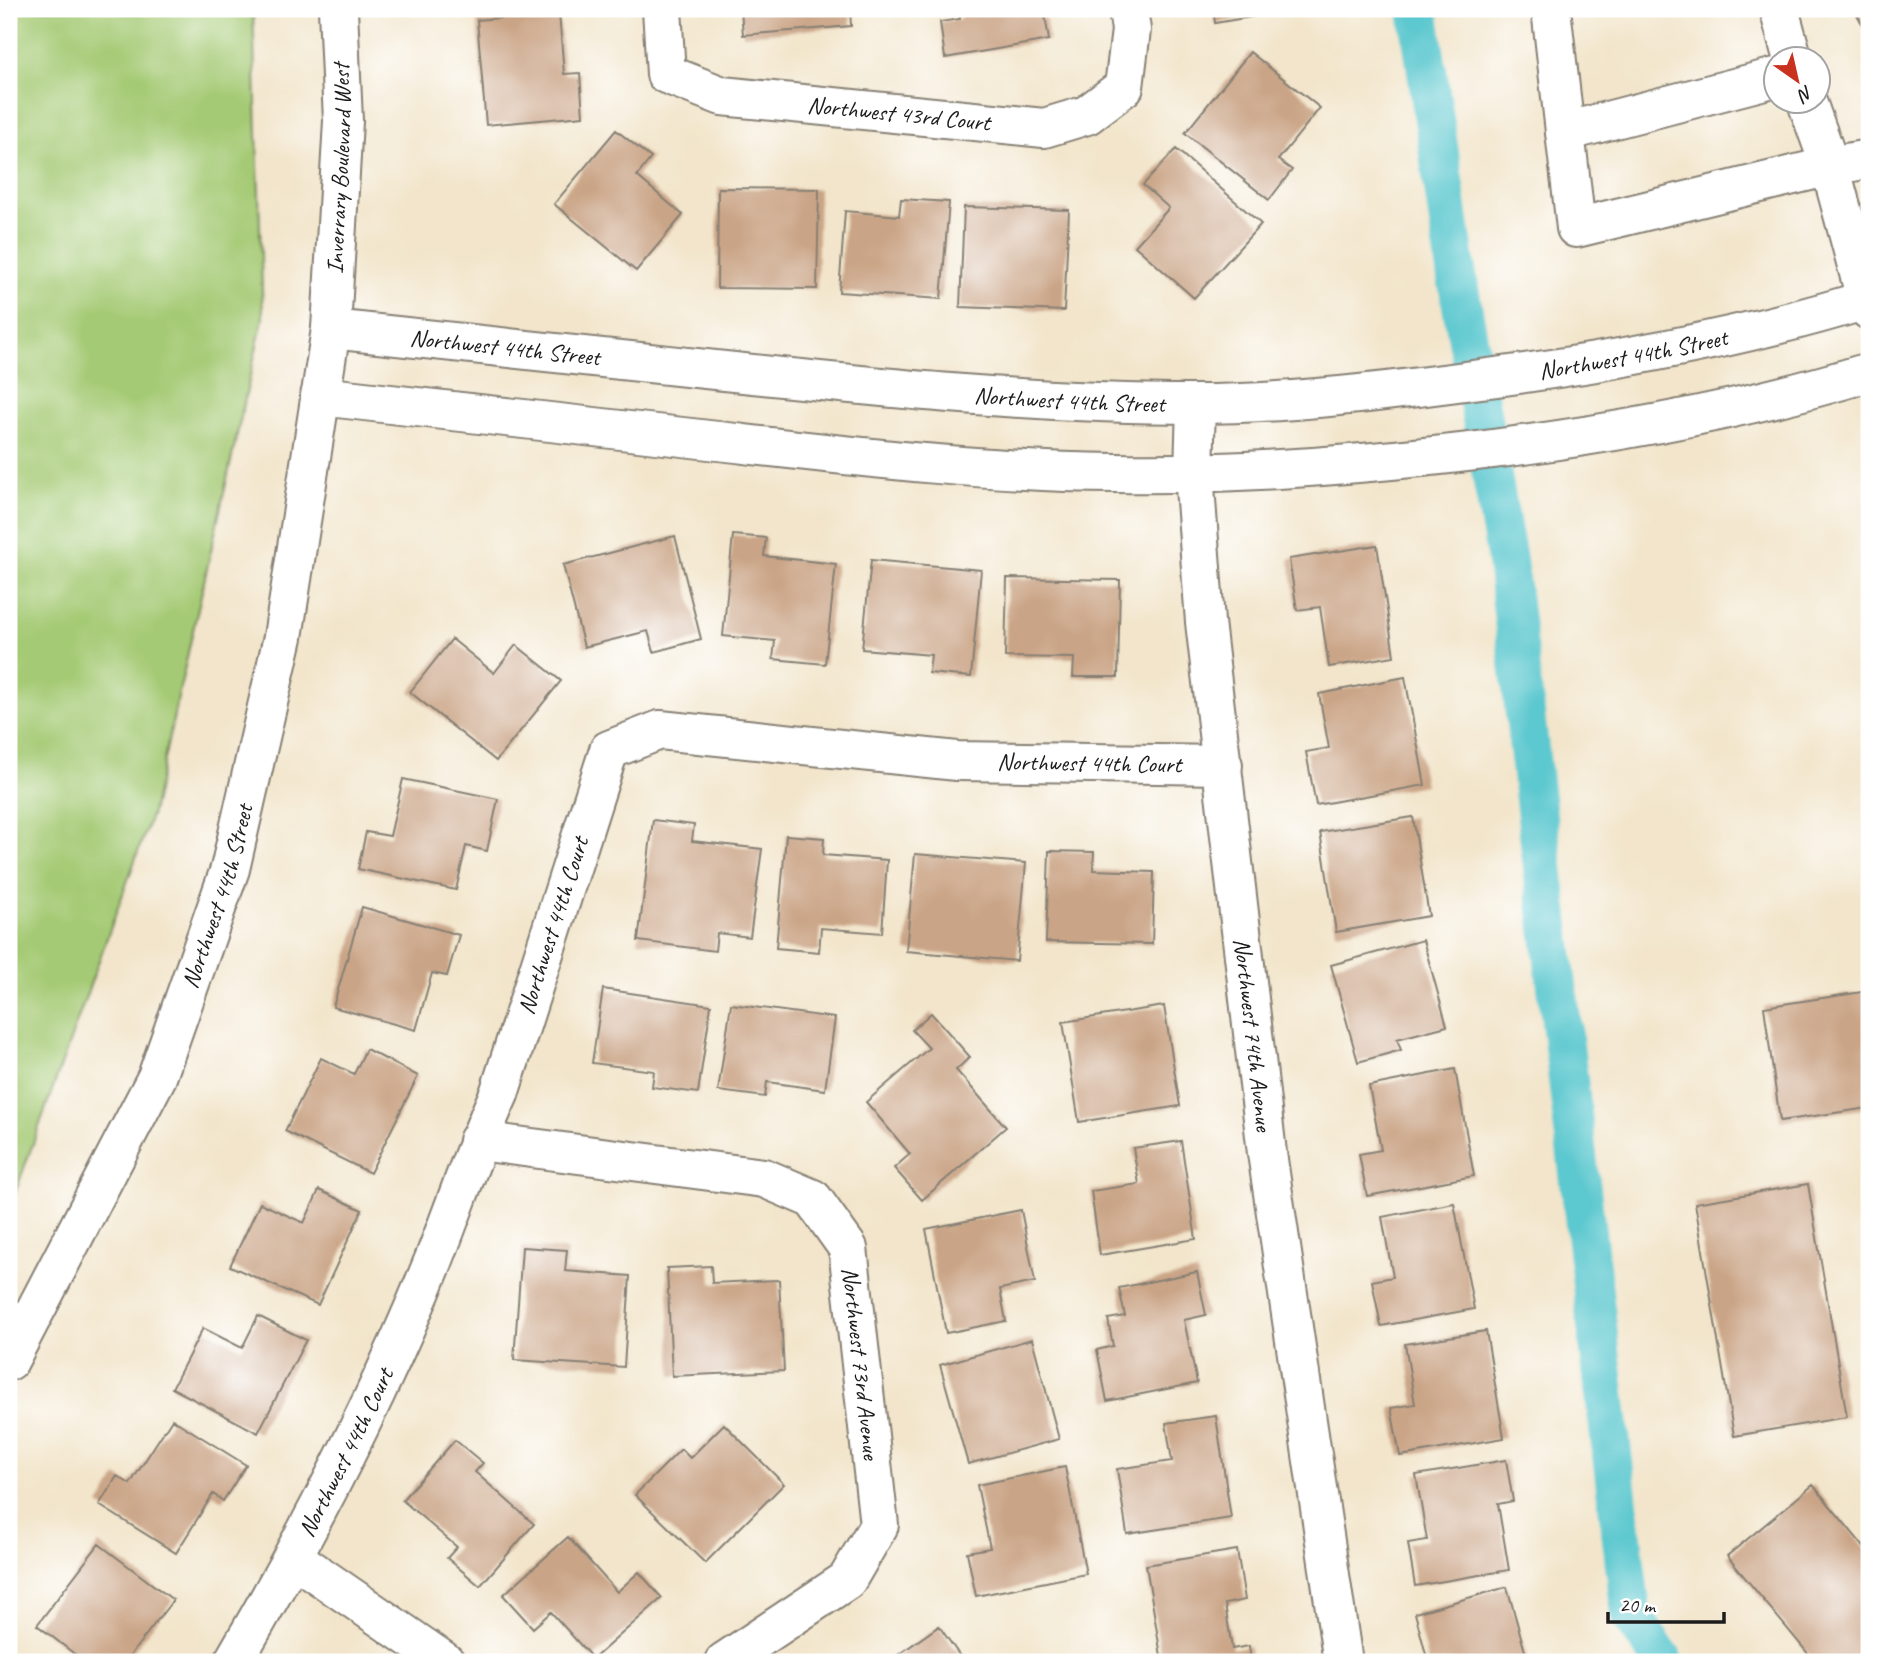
<svg xmlns="http://www.w3.org/2000/svg" width="1878" height="1671" font-family="Caveat,sans-serif">
  <rect width="100%" height="100%" fill="#fff"/>
  <filter id="ink" filterUnits="userSpaceOnUse"><feTurbulence type="fractalNoise" baseFrequency=".0143" numOctaves="2"/><feDisplacementMap in="SourceGraphic" scale="14" xChannelSelector="R" yChannelSelector="G"/><feConvolveMatrix kernelMatrix="1 2 1 2 8 2 1 2 1" color-interpolation-filters="sRGB"/></filter>
  <filter id="wash" filterUnits="userSpaceOnUse"><feTurbulence type="fractalNoise" baseFrequency=".00686" numOctaves="4" result="noise"/><feDisplacementMap in="SourceGraphic" scale="28" xChannelSelector="R" yChannelSelector="G"/><feGaussianBlur stdDeviation="1.57" result="paint"/><feColorMatrix in="noise" values="0 0 0 0 0 0 0 0 0 0 0 0 0 0 0 0 0 1.4 0 .05"/><feComposite in="paint" operator="in"/></filter>
  <g filter="url(#wash)">
    <rect width="100%" height="100%" fill="#f2e5cb"/>
    <path fill="#a5ca74" stroke="#607348" stroke-width="2" d="M9,9H253L263,319L152,813L9,1210Z"/>
    <g fill="none" stroke-linecap="round" stroke-linejoin="round">
      <path stroke="#5bc8cf" stroke-width="40" d="M1418,9L1457,277L1507,561L1631,1615L1664,1662"/>
    </g>
    <g id="blocks">
      <path fill="#caa486" d="M741,9H850L851,26L743,35Z
        M959,9H1044L1049,40L945,58L940,22L960,19Z
        M1213,9H1292V10L1215,23Z
        M1854,9H1869V36Z
        M559,13L564,74L580,73L583,116L486,125L477,20Z
        M1250,52L1320,108L1278,160L1292,170L1269,200L1185,133Z
        M616,130L651,158L637,176L683,215L636,271L554,204Z
        M1176,149L1261,224L1194,298L1135,246L1169,208L1143,185Z
        M718,188L819,189L817,289L717,288Z
        M901,199L949,202L941,299L839,292L845,211L899,216Z
        M964,207L1069,210L1064,311L960,307Z
        M733,535L766,538L764,556L836,564L825,664L773,659L775,641L723,636Z
        M675,536L701,639L654,652L648,631L584,647L563,565Z
        M1377,545L1394,656L1329,667L1320,607L1297,610L1289,559Z
        M871,560L981,570L971,677L929,673L931,655L862,649Z
        M1007,578L1120,580L1118,677H1073L1074,658L1005,657Z
        M452,639L494,673L516,645L561,681L496,761L410,692Z
        M1405,677L1425,785L1316,805L1306,752L1329,748L1319,694Z
        M403,779L498,799L487,851L466,846L456,890L358,869L366,832L390,836Z
        M1413,817L1429,916L1336,932L1320,832Z
        M653,820L694,825L692,841L762,849L750,937L717,933L715,951L638,941Z
        M786,835L824,838L823,855L887,860L882,933L821,928L819,952L776,948Z
        M1049,851L1094,852L1093,870L1154,872L1152,944L1046,942Z
        M915,854L1026,863L1017,961L906,951Z
        M362,907L459,935L447,976L432,973L416,1030L333,1007Z
        M1423,940L1447,1026L1397,1039L1401,1050L1358,1062L1331,965Z
        M603,989L711,1005L698,1093L652,1087L654,1071L592,1063Z
        M1869,991V1108L1780,1121L1764,1007Z
        M731,1004L835,1018L825,1090L767,1082L765,1097L718,1091Z
        M1164,1006L1180,1106L1079,1122L1063,1022Z
        M931,1013L970,1057L956,1070L1006,1127L922,1200L894,1168L910,1154L866,1102L929,1048L912,1030Z
        M366,1049L418,1076L370,1173L285,1131L321,1058L354,1074Z
        M1455,1069L1474,1176L1367,1196L1359,1154L1381,1150L1369,1086Z
        M1181,1141L1196,1239L1100,1255L1091,1191L1139,1184L1133,1148Z
        M1808,1184L1847,1417L1734,1436L1695,1203Z
        M319,1190L362,1210L318,1305L230,1266L260,1203L304,1223Z
        M1454,1203L1474,1309L1381,1326L1372,1281L1393,1277L1382,1217Z
        M1021,1210L1035,1282L1000,1289L1006,1321L946,1333L926,1229Z
        M522,1247L567,1250L565,1271L630,1276L624,1367L514,1360Z
        M711,1266L712,1283L779,1280L784,1371L672,1376L667,1268Z
        M1197,1272L1206,1315L1184,1320L1197,1383L1107,1401L1097,1350L1113,1346L1108,1319L1125,1316L1119,1288Z
        M258,1316L306,1340L258,1433L172,1388L203,1328L242,1348Z
        M1486,1331L1504,1438L1400,1456L1391,1408L1415,1404L1405,1344Z
        M1032,1339L1059,1439L968,1464L940,1365Z
        M1216,1416L1231,1518L1127,1534L1117,1469L1172,1461L1166,1423Z
        M172,1419L246,1465L223,1501L213,1494L176,1553L99,1505L117,1476L130,1484Z
        M724,1424L784,1484L705,1563L635,1495L681,1449L690,1458Z
        M455,1440L483,1463L475,1472L534,1524L480,1586L447,1558L457,1547L402,1500Z
        M1506,1460L1513,1501L1498,1504L1509,1570L1415,1586L1408,1543L1427,1540L1416,1475Z
        M1065,1467L1086,1574L976,1596L967,1552L990,1548L977,1485Z
        M1813,1485L1869,1553V1662H1815L1727,1556Z
        M568,1537L617,1592L639,1572L662,1598L593,1659L551,1612L533,1628L503,1595Z
        M99,1544L173,1600L125,1662H85L37,1625Z
        M1237,1550L1245,1600L1225,1604L1232,1649L1249,1646L1251,1662H1162L1146,1565Z
        M1507,1587L1528,1662H1428L1415,1613Z
        M939,1626L964,1662H888Z
        M10,1654L22,1662H9Z"/>
    </g>
  </g>
  <g filter="url(#ink)">
    <use href="#blocks" fill-opacity="0" stroke="#878074" stroke-width="2"/>
    <g fill="none" stroke-linecap="round" stroke-linejoin="round">
      <g stroke="#878074" stroke-width="42">
        <g id="minor">
          <path id="s1" d="M662,9L666,74L722,96L1044,128L1087,115L1124,87L1131,30L1128,9"/>
          <path d="M1551,9L1576,228L1830,166L1869,310"/>
          <path d="M1779,9L1793,60"/>
          <path d="M1807,102L1830,166L1869,159"/>
          <path d="M1565,132L1776,77"/>
          <path id="s2" d="M331,329C465,343 599,357 734,372C886,388 1039,404 1193,404C1283,404 1375,393 1465,381C1602,364 1737,340 1869,299"/>
          <path d="M320,396C453,411 585,426 718,441C851,456 983,472 1117,473C1237,475 1358,465 1477,451C1609,435 1742,411 1869,372"/>
          <path id="s3" d="M1196,404L1194,473L1205,622L1267,1153L1343,1662"/>
          <path id="s4" d="M478,1141L764,1178L813,1199L848,1248L879,1525L847,1580L724,1662"/>
          <path id="s5" d="M9,1361L157,1077L230,869L283,637L331,329L343,121L338,9"/>
          <path d="M294,1558L445,1662"/>
          <path id="s6" d="M233,1662C308,1534 377,1400 433,1262C455,1206 474,1149 499,1094L609,750L660,730L957,761L1223,765"/>
        </g>
      </g>
      <use href="#minor" stroke="#fff" stroke-width="38"/>
    </g>
  </g>
  <g text-anchor="middle" dominant-baseline="central" stroke-width="5" stroke-linejoin="round" paint-order="stroke">
    <g font-size="24" fill="#1c1c1c" stroke="#fff">
      <text stroke="none"><textPath href="#s1" startOffset="303">Northwest 43rd Court</textPath></text>
      <text stroke="none"><textPath href="#s5" startOffset="1251">Inverrary Boulevard West</textPath></text>
      <text stroke="none"><textPath href="#s2" startOffset="175">Northwest 44th Street</textPath></text>
      <text stroke="none"><textPath href="#s2" startOffset="1309">Northwest 44th Street</textPath></text>
      <text stroke="none"><textPath href="#s2" startOffset="742">Northwest 44th Street</textPath></text>
      <text stroke="none"><textPath href="#s6" startOffset="1475">Northwest 44th Court</textPath></text>
      <text stroke="none"><textPath href="#s5" startOffset="511">Northwest 44th Street</textPath></text>
      <text stroke="none"><textPath href="#s6" startOffset="805">Northwest 44th Court</textPath></text>
      <text stroke="none"><textPath href="#s3" startOffset="634">Northwest 74th Avenue</textPath></text>
      <text stroke="none"><textPath href="#s4" startOffset="518">Northwest 73rd Avenue</textPath></text>
      <text stroke="none"><textPath href="#s6" startOffset="238">Northwest 44th Court</textPath></text>
    </g>
  </g>
  <rect width="1878" height="1671" fill="none" stroke="#fff" stroke-width="35"/>
  <g transform="translate(1797 80) rotate(146)"><circle r="33" fill="#ffffff" stroke="#a4a4a4" stroke-width="2"/>
  <path d="M0-5L12 26L0 18L-12 26Z" fill="#c8321e"/>
  <text y="-10" font-size="19" font-weight="bold" text-anchor="middle" fill="#1c1c1c">N</text>
  </g>
  <path d="M1608 1612v10h116v-10" fill="none" stroke="#1c1c1c" stroke-width="3.5"/>
  <text x="1619" y="1612" font-size="21" fill="#1c1c1c" stroke="#ffffff" stroke-width="5" paint-order="stroke">20 m</text>
</svg>
